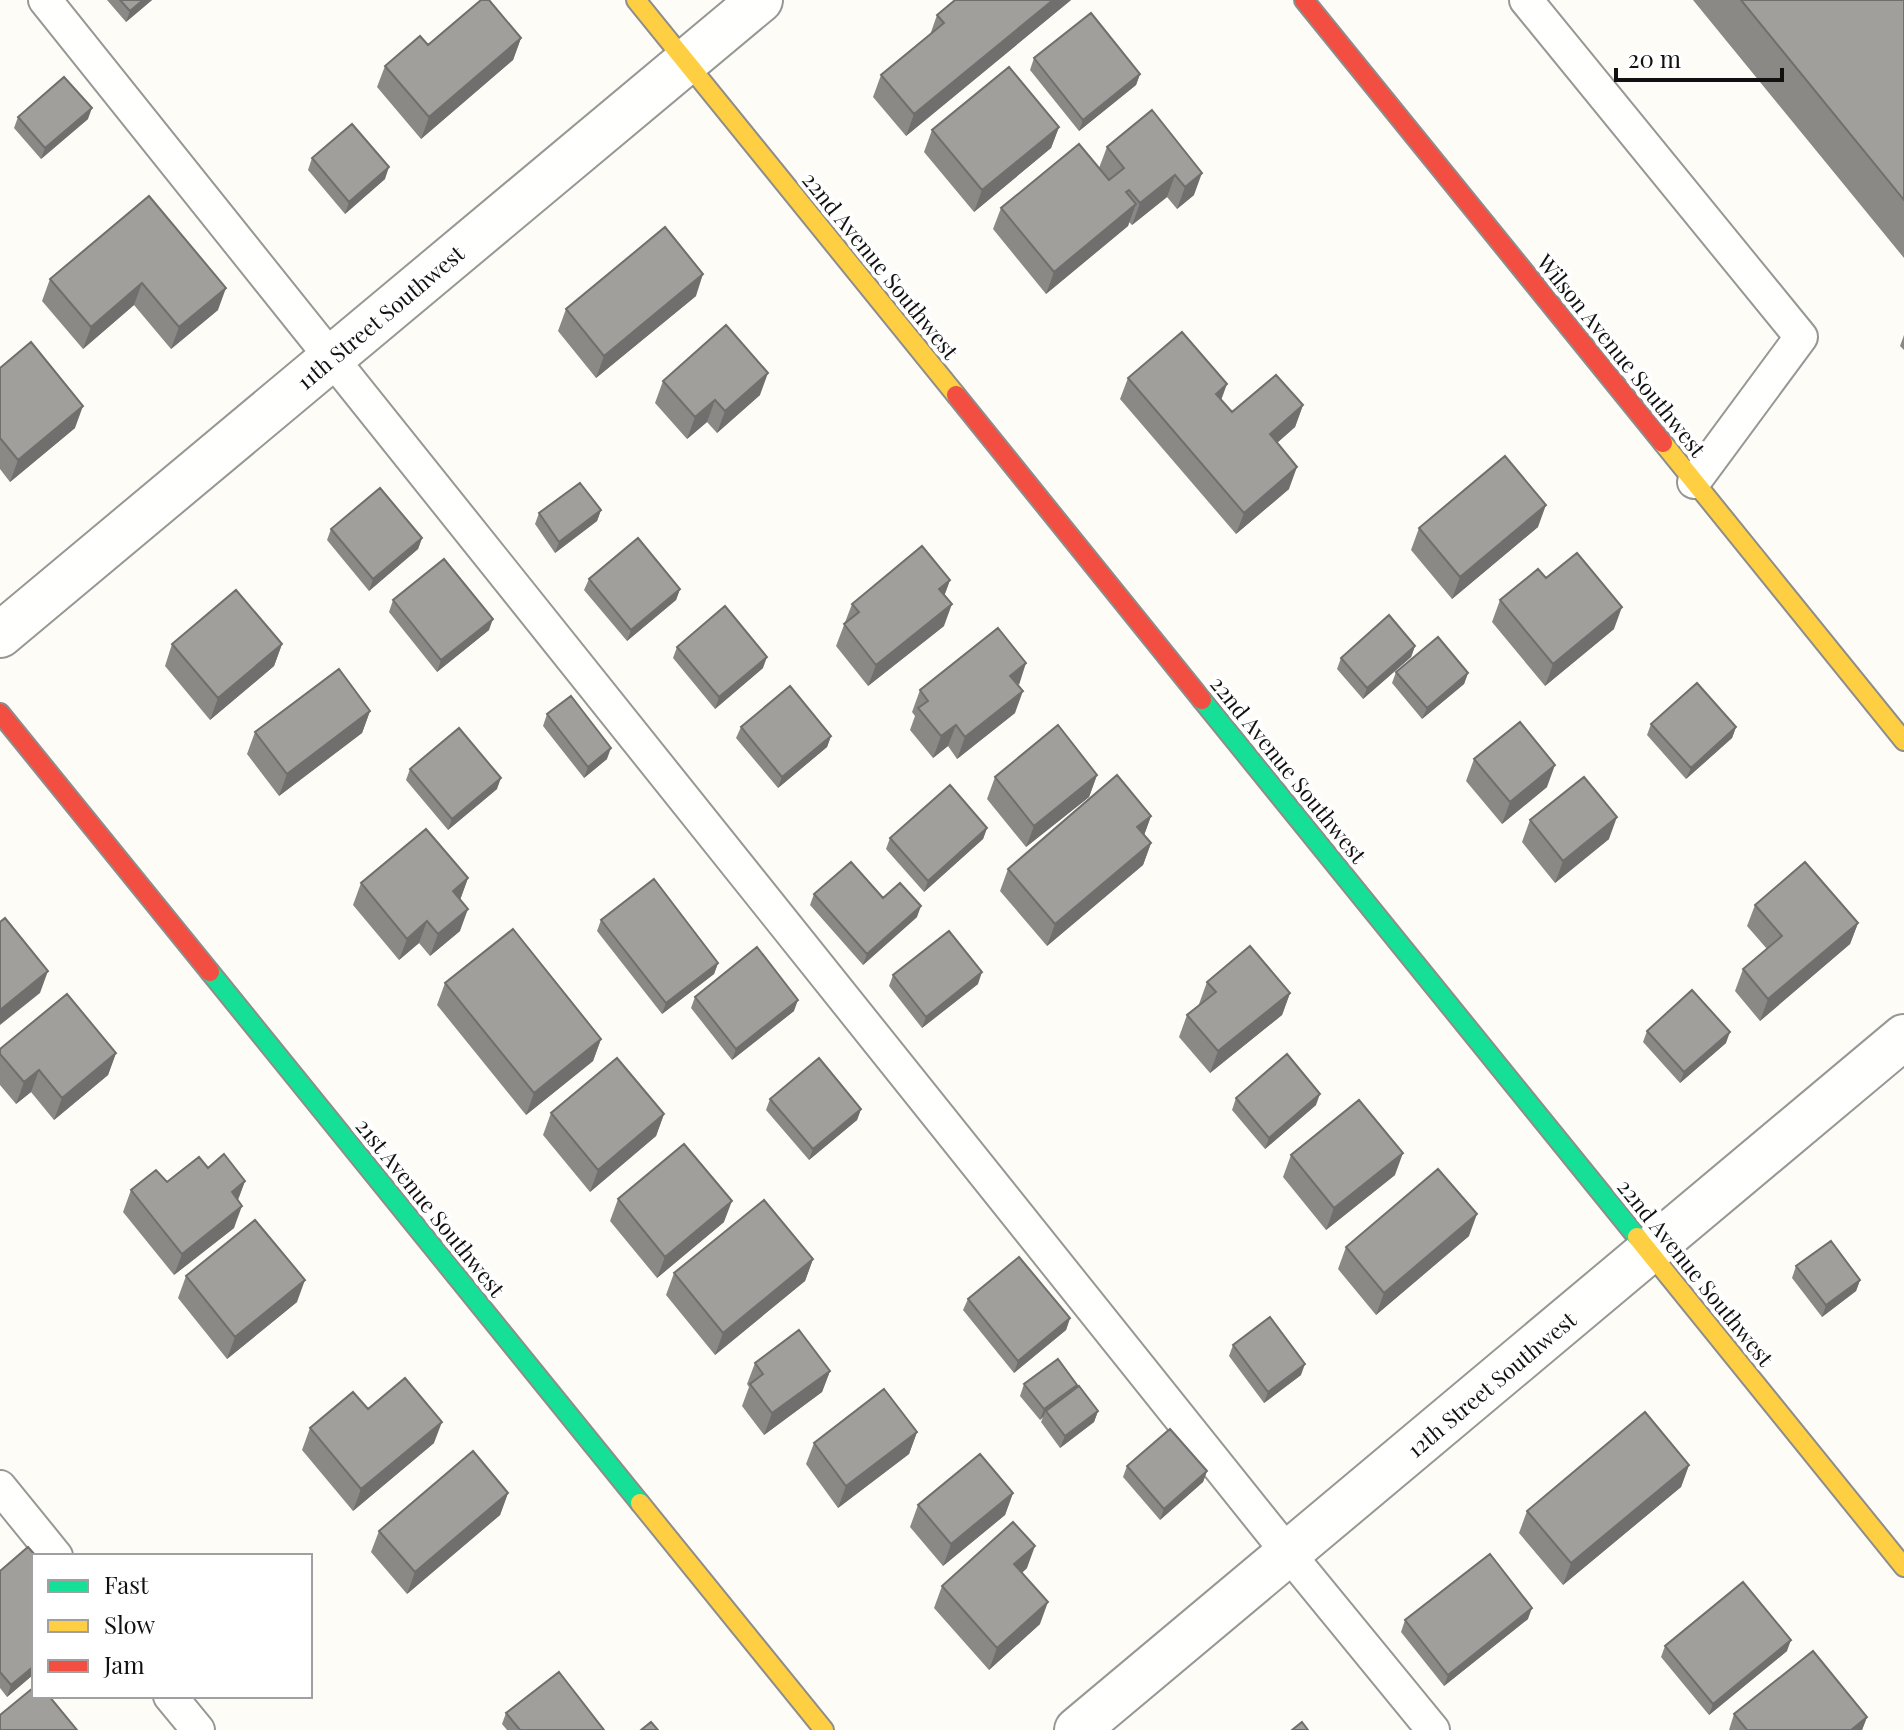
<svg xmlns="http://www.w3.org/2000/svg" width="1904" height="1730" font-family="'Playfair Display',serif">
  <rect width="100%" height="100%" fill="#fdfcf7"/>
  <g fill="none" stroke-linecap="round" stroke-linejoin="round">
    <g stroke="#979795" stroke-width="36">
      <path id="lane" d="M45,0L1288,1553L1433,1730
        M1526,0L1801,337L1694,482
        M0,1487L56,1556
        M170,1696L198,1730"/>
    </g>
    <g stroke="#979795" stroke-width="48">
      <path id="street" d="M0,635L760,0
        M1077,1730L1904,1037"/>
    </g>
    <g stroke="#8e8d8b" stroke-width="22">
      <path id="fast" d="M1202,700L1637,1237
        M210,972L640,1503"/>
    </g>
    <g stroke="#8e8d8b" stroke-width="22">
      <path id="slow" d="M636,0L956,395
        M1663,443L1904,741
        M1637,1237L1904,1567
        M640,1503L824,1730"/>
    </g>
    <g stroke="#8e8d8b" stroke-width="22">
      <path id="jam" d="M1304,0L1663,443
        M956,395L1202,700
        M0,713L210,972"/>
    </g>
    <use href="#lane" stroke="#fffffe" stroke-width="32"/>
    <use href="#street" stroke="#fffffe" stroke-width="44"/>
    <use href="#fast" stroke="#16e098" stroke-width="18"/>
    <use href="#slow" stroke="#ffcf43" stroke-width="18"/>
    <use href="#jam" stroke="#f24e42" stroke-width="18"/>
  </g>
  <path fill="#8a8986" d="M107,0H152L126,22Z
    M1071,0L906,136L873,97L881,75L930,35L937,15Z
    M1693,0H1904V258Z
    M521,38L513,60L421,139L377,87L385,66L428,45Z
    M1034,58L1140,74L1136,85L1079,131L1030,70Z
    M1152,110L1194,195L1177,209L1167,197L1132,225L1129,222L1128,226L1046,294L993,229L1001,208L1099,168L1107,147Z
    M18,117L88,119L41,159L14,128Z
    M1059,127L1051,148L974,212L924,152L932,130Z
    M312,158L385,179L345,214L308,170Z
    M149,196L218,310L171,349L134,305L83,349L42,301L50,279Z
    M696,296L596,378L558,331L566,309Z
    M1904,335V350L1900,346Z
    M0,368L75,428L10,482L0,469Z
    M1128,378L1221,400L1232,412L1303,405L1295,427L1277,443L1289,489L1236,534L1120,399Z
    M663,381L760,395L717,433L707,422L687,439L655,403Z
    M601,510L597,521L555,553L535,524L539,513Z
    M1538,527L1452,599L1411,550L1419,528Z
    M331,529L422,538L418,549L369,591L327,540Z
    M1546,578L1614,629L1545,686L1492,622L1500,600Z
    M589,579L680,589L676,600L627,641L584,590Z
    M950,580L944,596V626L868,686L836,646L852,604Z
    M393,600L489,630L437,672L389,612Z
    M172,644H282L274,666L210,720L165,666Z
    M1415,646L1411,657L1363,699L1337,669L1341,658Z
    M677,647L763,668L715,709L673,658Z
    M1396,672L1468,673L1464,684L1422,719L1392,683Z
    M1018,685L1015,713L957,759L948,746L933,758L910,730L915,716L912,712L920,690Z
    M370,711L362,733L279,796L247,754L255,732Z
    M547,714L607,759L584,778L543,726Z
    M1651,724L1736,727L1732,738L1686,779L1647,735Z
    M741,727L831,736L827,747L778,788L736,738Z
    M1474,759L1547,787L1502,824L1466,781Z
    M410,769L497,789L448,830L406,780Z
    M1097,775L1089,797L1026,847L987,799L995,777Z
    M1151,816L1144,835L1151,843L1143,865L1047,946L1000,891L1008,869Z
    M1530,820L1609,839L1555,883L1522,842Z
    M987,828L983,839L924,892L886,849L890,838Z
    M468,878L460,900V931L430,956L419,943L399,960L353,905L361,883Z
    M814,894L883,898L917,917L863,965L810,905Z
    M1755,905L1858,923L1850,944L1760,1021L1735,991L1743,969L1767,949L1747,926Z
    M601,920L718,963L714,974L662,1014L597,931Z
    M893,975L978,984L922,1028L889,986Z
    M1207,982L1290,993L1282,1015L1210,1073L1179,1037L1187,1015L1200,1005L1199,1004Z
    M445,983L601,1039L593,1061L526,1115L437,1005Z
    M695,997L794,1011L732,1060L691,1008Z
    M1647,1031L1726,1043L1680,1083L1643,1042Z
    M0,1049L116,1053L108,1075L54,1120L31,1092L16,1104L0,1085Z
    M1236,1098L1316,1105L1265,1149L1232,1110Z
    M770,1099L861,1109L857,1120L809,1160L766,1110Z
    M551,1113L664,1114L656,1136L590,1192L543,1135Z
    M1291,1155L1395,1175L1326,1230L1283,1177Z
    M208,1168L245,1181L238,1200L234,1228L174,1275L123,1212L131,1190L167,1182Z
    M618,1199L724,1222L657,1278L610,1221Z
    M1469,1236L1376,1315L1338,1269L1346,1247Z
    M813,1259L805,1281L715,1355L666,1295L674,1273Z
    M1796,1266L1860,1280L1856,1291L1822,1317L1792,1278Z
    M186,1276L297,1302L227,1359L178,1298Z
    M968,1299L1070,1318L1066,1330L1014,1373L963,1310Z
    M1233,1345L1301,1375L1264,1403L1229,1356Z
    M755,1363L830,1371L822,1392L764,1435L742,1406L749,1387L747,1384Z
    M1024,1384L1076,1388L1098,1411L1094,1422L1060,1448L1041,1422L1043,1417L1040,1420L1020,1396Z
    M368,1409L434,1443L353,1511L302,1450L310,1428Z
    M917,1432L909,1454L838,1508L806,1464L814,1443Z
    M1689,1465L1681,1487L1563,1585L1519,1533L1527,1511Z
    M1127,1466L1207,1471L1203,1482L1160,1520L1123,1477Z
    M508,1493L500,1515L407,1594L371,1552L379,1531Z
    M1013,1493L1005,1515L943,1566L910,1527L918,1505Z
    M34,1556V1674L7,1697L0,1688V1571Z
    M1027,1568L1022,1573L1040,1624L989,1670L934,1608L942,1586Z
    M1528,1619L1444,1686L1401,1632L1405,1620Z
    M1665,1646L1787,1651L1709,1715L1661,1657Z
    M506,1713L604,1730H507L502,1724Z
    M1734,1714L1867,1717L1862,1730H1729Z"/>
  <path fill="#716f6d" d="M143,0H152L126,22L130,11Z
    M1053,0H1071L906,136L914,114Z
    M521,38L513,60L421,139L429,117Z
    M1140,74L1136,85L1079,131L1083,120Z
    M92,108L88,119L41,159L45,148Z
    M1059,127L1051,148L974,212L982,190Z
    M389,167L385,179L345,214L349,202Z
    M1202,173L1194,195L1177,209L1185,187Z
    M1175,175L1167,197L1132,225L1140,203Z
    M1136,204L1128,226L1046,294L1054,272Z
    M703,274L696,296L596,378L604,356Z
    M142,283L134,305L83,349L91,327Z
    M226,288L218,310L171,349L179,327Z
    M768,373L760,395L717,433L725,411Z
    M1227,384L1219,406L1216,394Z
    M715,400L707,422L687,439L695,417Z
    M1303,405L1295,427L1262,456L1270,434Z
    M83,406L75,428L10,482L18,460Z
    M1297,467L1289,489L1236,534L1244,513Z
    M1546,505L1538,527L1452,599L1460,577Z
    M601,510L597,521L555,553L559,542Z
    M422,538L418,549L369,591L373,579Z
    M950,580L942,602L939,589Z
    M680,589L676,600L627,641L631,630Z
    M952,604L944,626L868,686L876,665Z
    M1622,607L1614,629L1545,686L1553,664Z
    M493,619L489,630L437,672L441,660Z
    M282,644L274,666L210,720L218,698Z
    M1415,646L1411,657L1363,699L1367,688Z
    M767,657L763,668L715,709L719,697Z
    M1026,663L1019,685L1010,676Z
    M1468,673L1464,684L1422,719L1427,708Z
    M1023,691L1015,713L957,759L965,737Z
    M370,711L362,733L279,796L287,774Z
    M956,725L948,746L933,758L941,736Z
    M1736,727L1732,738L1686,779L1691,768Z
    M831,736L827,747L778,788L782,777Z
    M611,748L607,759L584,778L588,767Z
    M1555,765L1547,787L1502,824L1510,802Z
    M1097,775L1089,797L1026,847L1034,826Z
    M501,778L497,789L448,830L452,819Z
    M1151,816L1143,838L1137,827Z
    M1617,817L1609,839L1555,883L1563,861Z
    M987,828L983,839L924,892L928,881Z
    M1151,843L1143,865L1047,946L1055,924Z
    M468,878L460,900L453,891Z
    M921,906L917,917L863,965L867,954Z
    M468,909L460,931L430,956L438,934Z
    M427,921L419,943L399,960L407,939Z
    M1858,923L1850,944L1760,1021L1768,999Z
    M718,963L714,974L662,1014L666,1003Z
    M48,971L40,993L0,1025V1010Z
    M982,972L978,984L922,1028L926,1017Z
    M1290,993L1282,1015L1210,1073L1218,1051Z
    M798,1000L794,1011L732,1060L736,1049Z
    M1730,1032L1726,1043L1680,1083L1684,1072Z
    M601,1039L593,1061L526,1115L534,1093Z
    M116,1053L108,1075L54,1120L62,1098Z
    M39,1070L31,1092L16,1104L24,1082Z
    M1320,1094L1316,1105L1265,1149L1269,1138Z
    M861,1109L857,1120L809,1160L813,1149Z
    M664,1114L656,1136L590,1192L598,1170Z
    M1403,1153L1395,1175L1326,1230L1334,1208Z
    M245,1181L237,1202L232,1192Z
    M732,1201L724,1222L657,1278L665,1257Z
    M242,1206L234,1228L174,1275L182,1254Z
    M1477,1214L1469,1236L1376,1315L1384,1293Z
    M813,1259L805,1281L715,1355L723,1333Z
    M305,1280L297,1302L227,1359L235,1337Z
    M1860,1280L1856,1291L1822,1317L1826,1305Z
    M1070,1318L1066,1330L1014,1373L1018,1361Z
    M1305,1364L1301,1375L1264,1403L1268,1392Z
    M830,1371L822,1392L764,1435L772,1413Z
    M1077,1385L1073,1396L1046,1411L1043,1417L1040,1420L1044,1409Z
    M1098,1411L1094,1422L1060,1448L1065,1436Z
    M442,1422L434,1443L353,1511L361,1489Z
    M917,1432L909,1454L838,1508L846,1486Z
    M1689,1465L1681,1487L1563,1585L1571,1563Z
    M1207,1471L1203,1482L1160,1520L1164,1509Z
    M508,1493L500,1515L407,1594L415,1572Z
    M1013,1493L1005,1515L943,1566L951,1544Z
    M1035,1546L1027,1568L1006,1586L1014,1564Z
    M1048,1602L1040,1624L989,1670L997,1648Z
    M1532,1608L1528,1619L1444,1686L1448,1675Z
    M1791,1640L1787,1651L1709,1715L1713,1704Z
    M34,1666V1674L7,1697L11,1685Z
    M1867,1717L1862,1730H1851Z"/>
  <path fill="#a19f9c" stroke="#716f6d" stroke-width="2" d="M120,0H143L130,11Z
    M481,0H489L521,38L429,117L385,66L420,36L428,45Z
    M955,0H1053L914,114L881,75L944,23L937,15Z
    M1741,0H1904V200Z
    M1091,13L1140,74L1083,120L1034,58Z
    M1009,67L1059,127L982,190L932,130Z
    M64,77L92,108L45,148L18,117Z
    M1152,110L1202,173L1185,187L1175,175L1140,203L1129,190L1126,192L1136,204L1054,272L1001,208L1079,144L1109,180L1124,168L1107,147Z
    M352,124L389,167L349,202L312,158Z
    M149,196L226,288L179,327L142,283L91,327L50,279Z
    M665,227L703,274L604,356L566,309Z
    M726,325L768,373L725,411L715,400L695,417L663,381Z
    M1182,332L1227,384L1216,394L1232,412L1276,375L1303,405L1270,434L1297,467L1244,513L1128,378Z
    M31,342L83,406L18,460L0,438V368Z
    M1505,456L1546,505L1460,577L1419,528Z
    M580,483L601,510L559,542L539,513Z
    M380,488L422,538L373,579L331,529Z
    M638,538L680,589L631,630L589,579Z
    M922,546L950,580L939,589L952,604L876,665L844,624L859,612L852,604Z
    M1577,553L1622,607L1553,664L1500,600L1538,569L1546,578Z
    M444,559L493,619L441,660L393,600Z
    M236,590L282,644L218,698L172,644Z
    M725,606L767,657L719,697L677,647Z
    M1389,615L1415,646L1367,688L1341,658Z
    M998,628L1026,663L1010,676L1023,691L965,737L956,725L941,736L918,708L928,701L920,690Z
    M1438,637L1468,673L1427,708L1396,672Z
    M339,669L370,711L287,774L255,732Z
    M1697,683L1736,727L1691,768L1651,724Z
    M790,686L831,736L782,777L741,727Z
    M571,696L611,748L588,767L547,714Z
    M1520,722L1555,765L1510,802L1474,759Z
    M1058,725L1097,775L1034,826L995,777Z
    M459,728L501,778L452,819L410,769Z
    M1117,775L1151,816L1137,827L1151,843L1055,924L1008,869Z
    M1584,777L1617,817L1563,861L1530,820Z
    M950,785L987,828L928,881L890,838Z
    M426,829L468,878L453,891L468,909L438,934L427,921L407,939L361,883Z
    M851,862L883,898L900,883L921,906L867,954L814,894Z
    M1805,862L1858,923L1768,999L1743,969L1782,936L1755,905Z
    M654,879L718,963L666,1003L601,920Z
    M5,918L48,971L0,1010V922Z
    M513,929L601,1039L534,1093L445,983Z
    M949,931L982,972L926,1017L893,975Z
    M1250,946L1290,993L1218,1051L1187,1015L1216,992L1207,982Z
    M757,947L798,1000L736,1049L695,997Z
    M1692,990L1730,1032L1684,1072L1647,1031Z
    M67,994L116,1053L62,1098L39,1070L24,1082L0,1054V1049Z
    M1287,1054L1320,1094L1269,1138L1236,1098Z
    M617,1058L664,1114L598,1170L551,1113Z
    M819,1058L861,1109L813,1149L770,1099Z
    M1359,1100L1403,1153L1334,1208L1291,1155Z
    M684,1144L732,1201L665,1257L618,1199Z
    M224,1154L245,1181L232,1192L242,1206L182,1254L131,1190L156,1170L167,1182L199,1157L208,1168Z
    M1438,1169L1477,1214L1384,1293L1346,1247Z
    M764,1200L813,1259L723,1333L674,1273Z
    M255,1220L305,1280L235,1337L186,1276Z
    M1831,1241L1860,1280L1826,1305L1796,1266Z
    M1019,1257L1070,1318L1018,1361L968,1299Z
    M1270,1317L1305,1364L1268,1392L1233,1345Z
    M799,1330L830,1371L772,1413L750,1384L763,1374L755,1363Z
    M1058,1359L1077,1385L1044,1409L1024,1384Z
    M405,1378L442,1422L361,1489L310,1428L353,1392L368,1409Z
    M1079,1386L1098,1411L1065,1436L1046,1411Z
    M884,1389L917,1432L846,1486L814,1443Z
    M1645,1412L1689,1465L1571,1563L1527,1511Z
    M1170,1429L1207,1471L1164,1509L1127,1466Z
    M473,1451L508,1493L415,1572L379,1531Z
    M980,1454L1013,1493L951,1544L918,1505Z
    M1013,1522L1035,1546L1014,1564L1048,1602L997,1648L942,1586Z
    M28,1547L36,1556H34V1666L11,1685L0,1672V1571Z
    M1490,1554L1532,1608L1448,1675L1405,1620Z
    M1743,1582L1791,1640L1713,1704L1665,1646Z
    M1813,1651L1867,1717L1851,1730H1747L1734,1714Z
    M559,1672L604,1730H520L506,1713Z
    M34,1687V1696H49L77,1730H0V1715Z
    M651,1722L658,1730H641Z
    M1302,1722L1308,1730H1292Z"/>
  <g text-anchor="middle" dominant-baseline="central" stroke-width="8" stroke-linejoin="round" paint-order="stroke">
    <g font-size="22" fill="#111" stroke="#fff">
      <text transform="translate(881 265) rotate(51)">22nd Avenue Southwest</text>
      <text transform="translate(380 317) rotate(-40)">11th Street Southwest</text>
      <text transform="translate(1622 355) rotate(51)">Wilson Avenue Southwest</text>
      <text transform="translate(1289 769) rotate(51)">22nd Avenue Southwest</text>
      <text transform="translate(431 1207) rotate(51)">21st Avenue Southwest</text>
      <text transform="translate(1696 1272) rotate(51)">22nd Avenue Southwest</text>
      <text transform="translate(1491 1384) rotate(-40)">12th Street Southwest</text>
    </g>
  </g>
  <rect x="32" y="1554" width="280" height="144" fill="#ffffff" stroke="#a0a0a0" stroke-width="2"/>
  <rect x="48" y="1580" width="40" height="12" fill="#16e098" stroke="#a0a0a0" stroke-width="2"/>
  <text x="104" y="1594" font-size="24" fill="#111111">Fast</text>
  <rect x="48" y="1620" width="40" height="12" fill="#ffcf43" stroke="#a0a0a0" stroke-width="2"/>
  <text x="104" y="1634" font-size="24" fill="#111111">Slow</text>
  <rect x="48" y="1660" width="40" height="12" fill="#f24e42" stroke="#a0a0a0" stroke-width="2"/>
  <text x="104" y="1674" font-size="24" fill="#111111">Jam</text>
  <path d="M1616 68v12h166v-12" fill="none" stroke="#111111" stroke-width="4"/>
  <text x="1628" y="68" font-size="24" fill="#111111" stroke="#ffffff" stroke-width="6" paint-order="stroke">20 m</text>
</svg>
